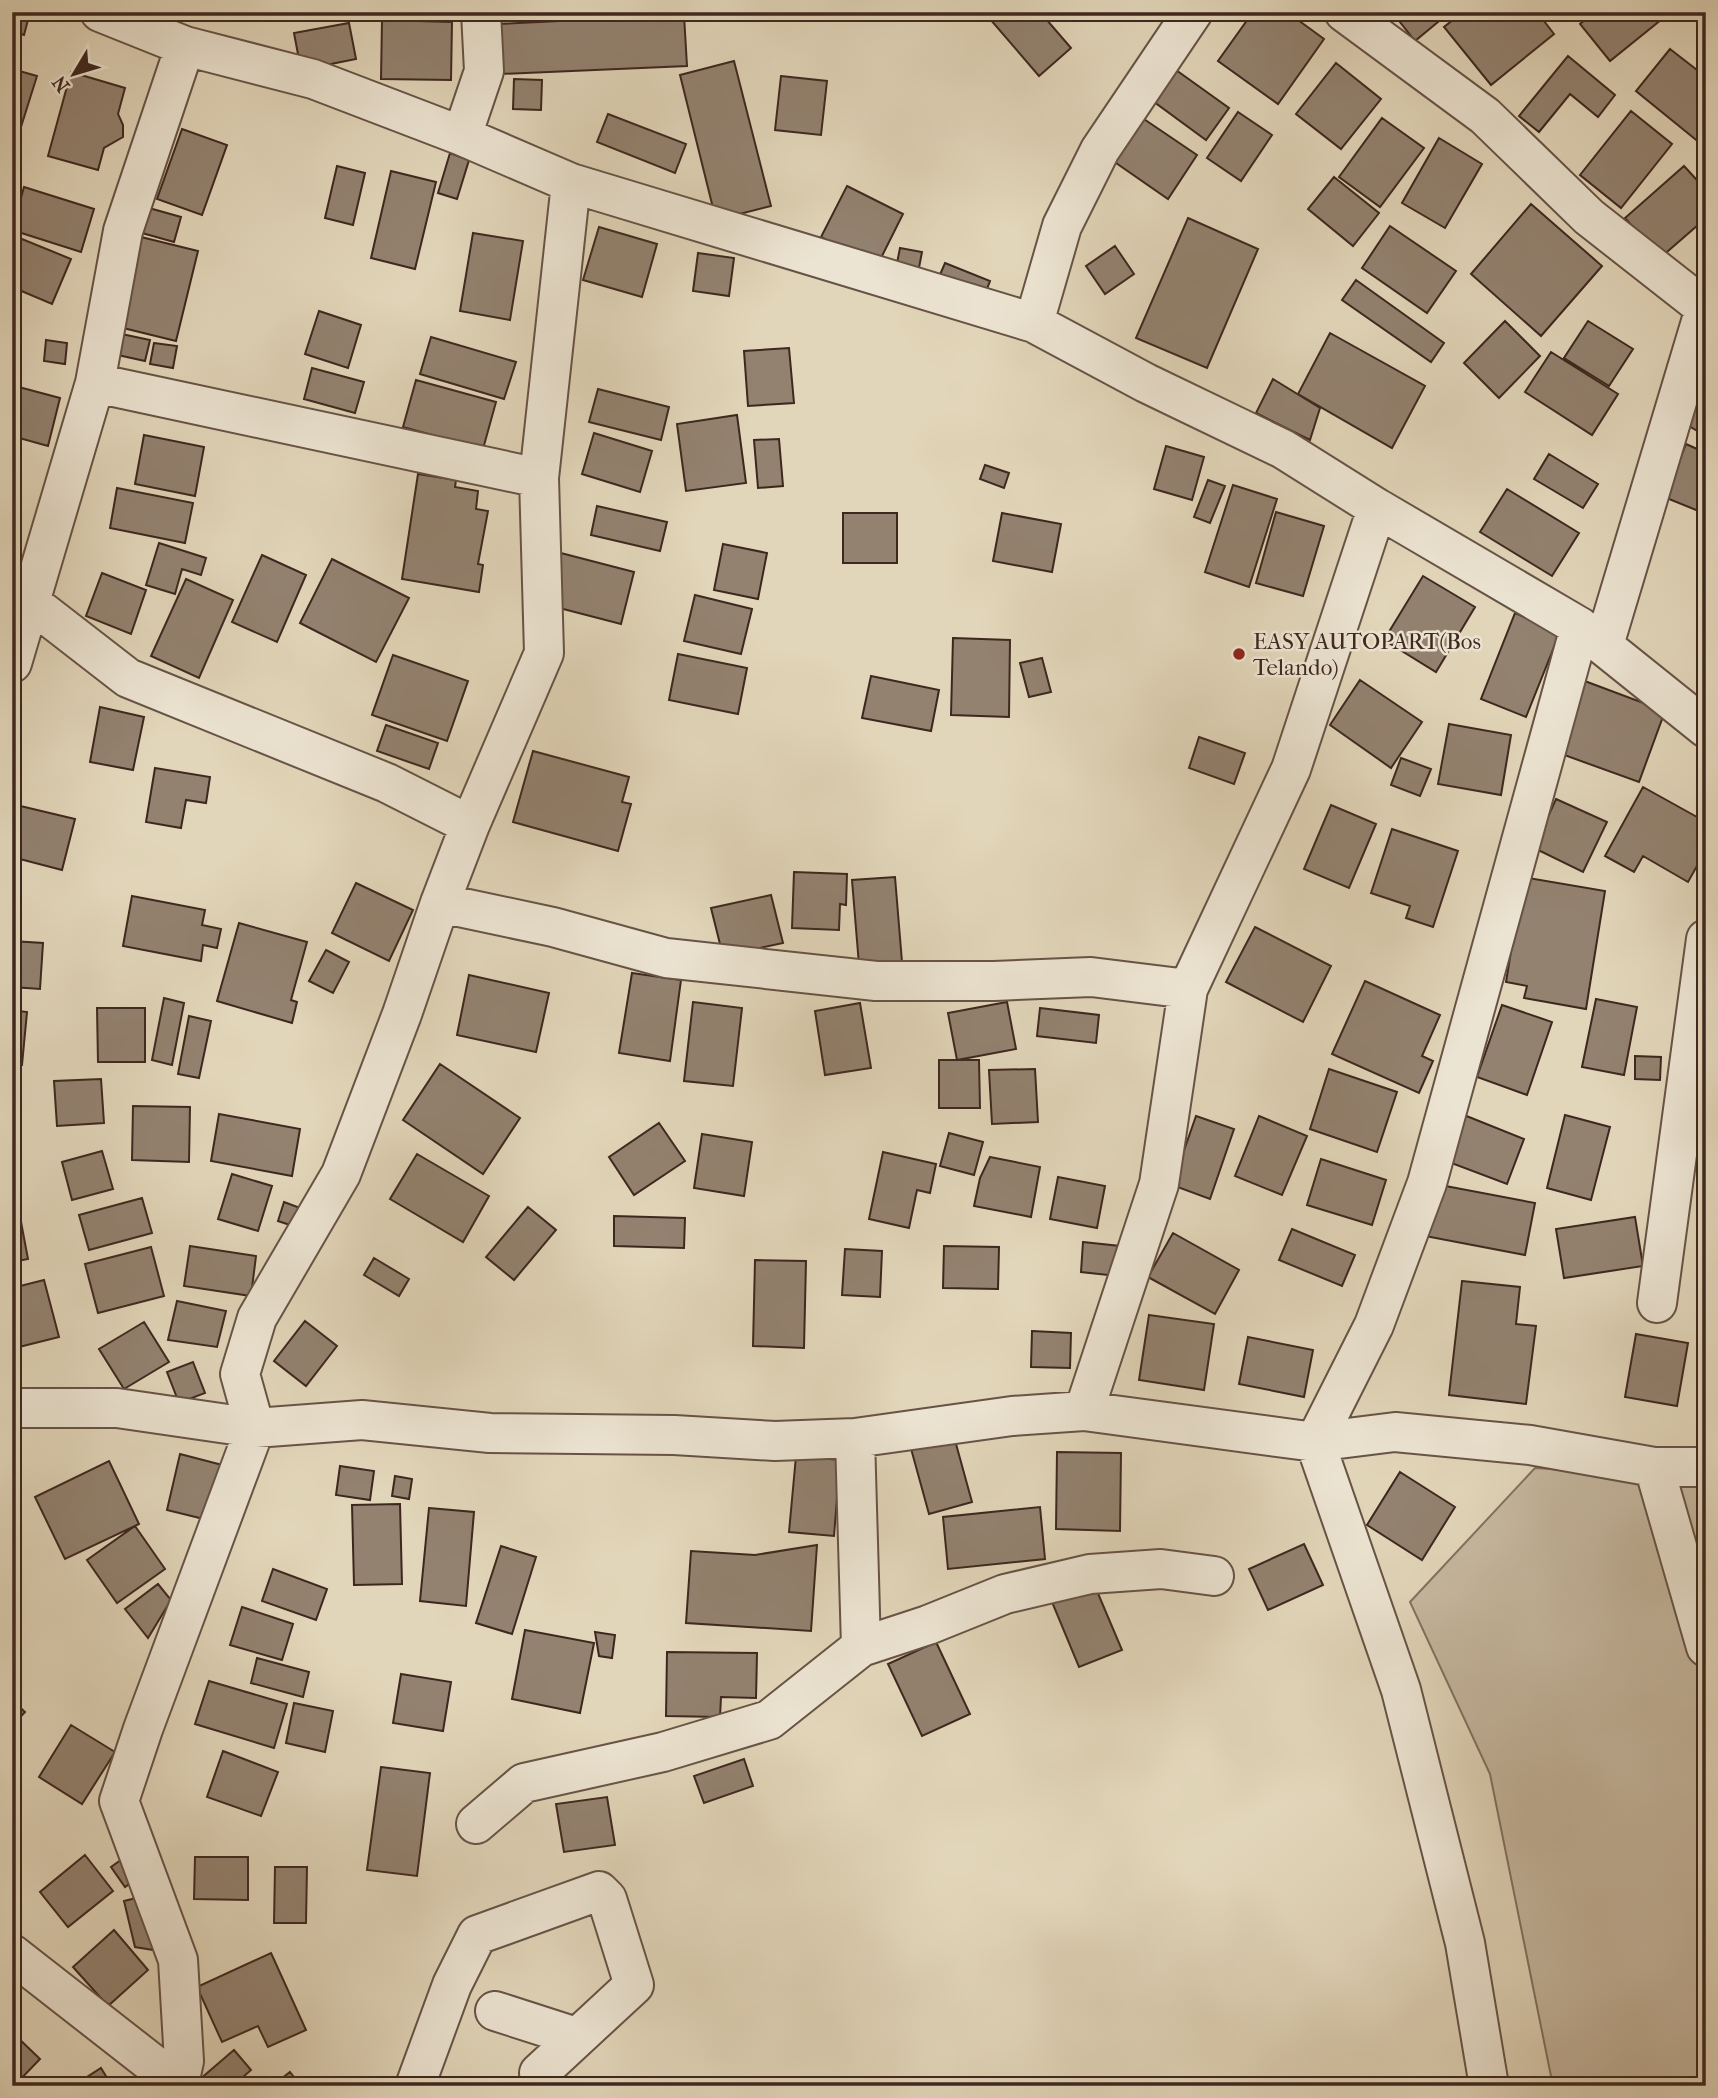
<svg xmlns="http://www.w3.org/2000/svg" width="1718" height="2098" font-family="'IM FELL French Canon',serif">
  <rect width="100%" height="100%" fill="#e2d6ba"/>
  <filter id="stains"><feTurbulence type="fractalNoise" baseFrequency=".00286" numOctaves="4"/><feColorMatrix values="0 0 0 0 .2 0 0 0 0 .09 0 0 0 0 .02 0 0 0 .5 -.17"/></filter>
  <radialGradient id="worn" r=".72"><stop offset=".6" stop-color="#630" stop-opacity="0"/><stop offset="1" stop-color="#630" stop-opacity=".3"/></radialGradient>
  <path fill="#c6b8a0" stroke="#827060" stroke-width="2" d="M1535,1468L1702,1478L1706,1495V2086H1553L1490,1774L1410,1602Z"/>
  <path fill="#938270" stroke="#3e271f" stroke-width="2" d="M12,12L29,16L24,35L14,32L12,38Z
    M997,12H1040L1071,48L1039,76L990,19Z
    M1253,12H1287L1324,39L1278,104L1218,61Z
    M1392,12H1450L1415,41Z
    M1463,12H1537L1554,34L1491,85L1444,27Z
    M1594,12H1665L1667,15L1610,61L1580,24Z
    M684,15L687,66L500,74L497,24Z
    M382,20L452,22L451,80L381,79Z
    M349,23L356,59L301,70L294,33Z
    M1670,49L1706,77V148L1636,91Z
    M1568,56L1615,95L1598,117L1570,94L1539,132L1519,116Z
    M734,61L771,206L716,220L680,75Z
    M1336,63L1381,99L1341,149L1296,114Z
    M1169,65L1229,108L1206,140L1146,96Z
    M12,69L37,76L15,146H12Z
    M71,72L125,88L118,114L123,125V137L104,148L98,170L48,156Z
    M781,76L827,81L821,135L775,130Z
    M514,79L542,80L541,110L513,109Z
    M1631,111L1672,144L1621,208L1580,175Z
    M1238,112L1272,135L1241,181L1207,158Z
    M1135,113L1197,155L1168,199L1106,156Z
    M608,114L686,144L675,173L597,142Z
    M1382,118L1424,148L1380,207L1339,177Z
    M182,129L227,145L202,215L157,199Z
    M1439,138L1482,164L1445,228L1402,203Z
    M450,153L469,160L457,199L438,193Z
    M337,166L365,173L353,225L325,218Z
    M1684,166L1706,190V218L1660,258L1625,218Z
    M391,171L436,182L415,269L371,258Z
    M1334,177L1379,213L1353,246L1308,209Z
    M847,186L903,214L877,266L821,237Z
    M24,187L94,209L81,252L12,230Z
    M1531,204L1602,266L1541,336L1471,274Z
    M149,208L181,217L174,242L142,233Z
    M1188,218L1258,249L1207,368L1136,338Z
    M1390,226L1456,271L1427,313L1362,268Z
    M599,227L657,244L642,297L583,280Z
    M473,233L523,241L510,320L460,311Z
    M12,235L71,259L52,304L12,287Z
    M137,236L198,251L176,341L115,326Z
    M1115,246L1134,274L1105,294L1086,266Z
    M900,248L922,252L917,278L895,273Z
    M698,253L734,258L729,296L693,291Z
    M945,263L990,281L982,302L936,284Z
    M1356,280L1444,343L1431,362L1342,300Z
    M319,311L361,325L348,368L305,354Z
    M1505,321L1540,356L1499,398L1464,363Z
    M1588,321L1633,349L1609,386L1564,358Z
    M117,333L150,340L145,361L113,354Z
    M1330,333L1425,386L1392,448L1298,394Z
    M431,337L516,362L504,399L420,374Z
    M46,340L67,343L65,364L44,361Z
    M154,343L177,346L173,368L150,364Z
    M789,348L794,403L748,406L744,351Z
    M1551,352L1618,394L1592,435L1525,392Z
    M312,368L364,382L355,413L304,399Z
    M1273,379L1320,408L1310,440L1256,413Z
    M416,380L496,402L483,449L403,427Z
    M1706,380V436L1682,422Z
    M15,386L60,398L48,446L12,436V398Z
    M598,389L669,407L661,440L589,422Z
    M737,415L746,483L686,491L677,424Z
    M594,433L652,451L640,492L582,474Z
    M144,435L204,447L195,496L135,484Z
    M779,439L783,486L758,488L754,440Z
    M1686,444L1706,453V514L1664,497Z
    M1166,446L1204,457L1192,500L1154,489Z
    M1549,454L1598,484L1583,508L1534,479Z
    M985,465L1009,473L1004,488L980,479Z
    M418,474L456,480L455,487L478,491L476,509L488,511L478,564L483,565L479,592L402,579Z
    M1208,480L1225,486L1210,523L1194,517Z
    M1233,485L1277,499L1249,587L1205,572Z
    M117,488L193,503L185,543L110,528Z
    M1507,489L1579,533L1552,576L1480,532Z
    M597,506L667,522L660,551L591,535Z
    M1276,512L1324,526L1303,596L1256,583Z
    M843,513H897V563H843Z
    M1002,513L1061,524L1052,572L993,561Z
    M159,543L206,558L201,575L182,569L175,594L146,585Z
    M723,544L767,553L758,599L714,590Z
    M557,552L634,572L621,624L544,604Z
    M262,555L306,575L277,642L232,622Z
    M332,559L409,598L376,662L300,623Z
    M102,573L146,590L131,634L86,616Z
    M1423,576L1475,607L1436,672L1384,640Z
    M186,579L233,600L199,678L151,656Z
    M695,595L752,609L741,654L684,641Z
    M1515,613L1560,632L1526,717L1481,699Z
    M953,638L1010,640L1009,717L951,715Z
    M678,654L747,668L738,714L669,700Z
    M393,655L468,681L447,741L372,715Z
    M1042,658L1051,692L1029,697L1020,663Z
    M871,676L939,690L931,731L862,718Z
    M1360,680L1422,722L1391,768L1330,725Z
    M1582,680L1665,711L1639,782L1556,752Z
    M100,707L144,717L133,770L90,762Z
    M1449,724L1511,735L1501,795L1438,784Z
    M386,725L438,743L429,769L377,751Z
    M1199,737L1245,753L1234,784L1189,768Z
    M533,751L629,777L622,802L631,804L618,851L513,822Z
    M1401,758L1431,769L1420,796L1391,785Z
    M155,768L210,777L206,803L186,800L181,828L146,822Z
    M1643,787L1706,822V850L1688,882L1643,856L1634,872L1605,856Z
    M1556,799L1607,822L1583,872L1534,848Z
    M12,804L75,819L62,870L12,857Z
    M1331,805L1376,824L1349,888L1304,869Z
    M1392,829L1458,851L1433,927L1406,918L1410,906L1371,893Z
    M794,872L847,874L846,905L840,904L839,930L792,928Z
    M895,877L902,962L859,965L852,880Z
    M1523,877L1605,891L1586,1009L1524,998L1527,986L1506,982Z
    M356,883L413,910L389,961L332,933Z
    M771,895L783,943L723,956L711,908Z
    M132,896L205,910L202,925L221,929L217,948L203,945L201,961L123,946Z
    M239,923L307,942L291,1000L297,1002L292,1023L217,1001Z
    M1255,927L1331,966L1303,1022L1226,982Z
    M12,941L43,943L40,989L12,987Z
    M326,950L349,962L333,993L309,981Z
    M632,973L681,980L670,1061L619,1053Z
    M469,975L549,993L536,1052L457,1035Z
    M1365,981L1440,1015L1422,1056L1433,1061L1419,1093L1332,1054Z
    M164,998L184,1003L172,1065L152,1060Z
    M1596,999L1637,1007L1624,1075L1582,1067Z
    M693,1002L742,1008L733,1086L684,1081Z
    M1007,1002L1016,1049L957,1060L948,1013Z
    M860,1003L871,1068L825,1075L815,1011Z
    M1502,1005L1552,1022L1527,1095L1477,1077Z
    M97,1008H145V1062H98Z
    M1040,1008L1099,1015L1096,1043L1037,1036Z
    M12,1010L27,1012L22,1065L12,1064Z
    M189,1016L211,1021L199,1078L178,1074Z
    M1635,1056L1661,1057L1660,1080L1635,1079Z
    M939,1060H979L980,1108H939Z
    M440,1064L520,1118L483,1174L403,1120Z
    M1035,1069L1038,1122L992,1124L989,1070Z
    M1329,1069L1397,1092L1377,1152L1310,1129Z
    M101,1079L104,1123L57,1126L54,1081Z
    M133,1106L190,1107L189,1162L132,1160Z
    M219,1114L300,1129L292,1176L211,1161Z
    M1464,1115L1524,1139L1507,1184L1446,1161Z
    M1565,1115L1610,1127L1591,1200L1547,1188Z
    M1196,1116L1234,1129L1210,1199L1172,1185Z
    M1259,1116L1307,1136L1282,1195L1235,1176Z
    M659,1123L685,1161L634,1195L609,1157Z
    M949,1133L983,1142L974,1175L940,1166Z
    M702,1134L752,1142L744,1196L694,1188Z
    M102,1151L113,1189L72,1200L62,1162Z
    M883,1152L936,1164L930,1193L917,1190L909,1228L869,1219Z
    M417,1154L489,1196L463,1242L390,1199Z
    M990,1157L1040,1167L1031,1217L974,1206L980,1178Z
    M1321,1159L1386,1180L1372,1225L1307,1205Z
    M12,1174L28,1259L12,1262Z
    M232,1174L272,1186L258,1231L218,1219Z
    M1058,1177L1105,1186L1097,1228L1050,1219Z
    M1435,1184L1535,1203L1525,1255L1425,1236Z
    M142,1198L152,1233L89,1250L79,1215Z
    M284,1202L311,1212L305,1230L278,1221Z
    M528,1207L556,1230L514,1280L486,1257Z
    M614,1216L685,1218L684,1248L614,1246Z
    M1635,1217L1643,1266L1564,1278L1556,1229Z
    M1292,1229L1355,1255L1342,1286L1279,1260Z
    M1173,1233L1239,1270L1215,1314L1148,1277Z
    M1083,1242L1120,1246L1117,1276L1081,1272Z
    M190,1246L256,1256L251,1296L184,1286Z
    M944,1246L999,1247L998,1289L943,1288Z
    M151,1247L164,1296L98,1313L85,1264Z
    M845,1249L882,1251L880,1297L842,1295Z
    M374,1258L409,1279L399,1296L364,1275Z
    M755,1260L806,1261L804,1348L753,1346Z
    M44,1280L59,1337L15,1348L12,1337V1288Z
    M1462,1281L1520,1287L1516,1324L1536,1326L1526,1404L1449,1395Z
    M177,1301L226,1311L217,1347L168,1340Z
    M1149,1315L1214,1324L1204,1390L1139,1380Z
    M305,1321L337,1346L306,1386L274,1361Z
    M144,1322L169,1362L124,1389L99,1349Z
    M1032,1331L1071,1333L1070,1368L1031,1367Z
    M1636,1334L1688,1343L1677,1406L1625,1397Z
    M1248,1337L1313,1350L1304,1397L1239,1384Z
    M193,1362L205,1393L179,1403L167,1372Z
    M953,1433L972,1502L929,1514L910,1445Z
    M1057,1452L1121,1453L1120,1531L1056,1529Z
    M180,1454L230,1467L216,1522L167,1510Z
    M796,1456L840,1460L834,1536L789,1532Z
    M109,1461L139,1524L65,1559L35,1497Z
    M340,1466L374,1471L370,1500L336,1495Z
    M1400,1472L1455,1507L1422,1560L1367,1525Z
    M395,1476L412,1479L409,1499L392,1496Z
    M400,1504L402,1584L354,1585L352,1505Z
    M1040,1507L1045,1559L948,1569L943,1517Z
    M429,1508L474,1512L466,1606L420,1601Z
    M135,1526L165,1569L117,1603L87,1560Z
    M1304,1544L1323,1585L1268,1610L1249,1569Z
    M817,1545L811,1631L686,1623L691,1551L755,1555Z
    M501,1546L536,1557L512,1634L476,1623Z
    M273,1569L327,1589L316,1620L262,1601Z
    M158,1584L171,1600L148,1638L125,1609Z
    M1094,1584L1122,1650L1079,1667L1052,1602Z
    M242,1607L293,1624L282,1660L230,1645Z
    M525,1630L594,1643L580,1713L512,1699Z
    M595,1632L615,1635L612,1658L599,1656Z
    M936,1642L970,1714L922,1736L888,1664Z
    M667,1652L757,1653L756,1698L721,1697L720,1717L666,1716Z
    M257,1658L309,1672L303,1697L251,1683Z
    M401,1674L451,1682L443,1731L393,1723Z
    M209,1681L287,1704L274,1748L195,1724Z
    M12,1700L25,1712L12,1726Z
    M294,1703L333,1711L325,1752L286,1743Z
    M71,1725L115,1752L82,1804L39,1777Z
    M223,1751L278,1772L261,1816L207,1797Z
    M744,1759L753,1786L704,1803L694,1776Z
    M381,1767L430,1773L417,1876L367,1870Z
    M607,1797L615,1845L564,1852L556,1804Z
    M85,1855L113,1891L68,1927L40,1892Z
    M128,1855L142,1875L125,1887L111,1867Z
    M195,1857H248V1900L194,1899Z
    M275,1867H307L306,1923H274Z
    M140,1897L153,1950L135,1947L124,1901Z
    M114,1930L148,1970L108,2006L73,1967Z
    M271,1953L306,2030L268,2047L258,2026L222,2042L197,1987Z
    M12,2032L40,2059L14,2086H12Z
    M234,2050L251,2070L233,2086H192Z
    M101,2068L112,2086H73Z
    M290,2072L301,2086H272Z"/>
  <g fill="none" stroke-linecap="round" stroke-linejoin="round">
    <g stroke="#675346" stroke-width="42">
      <path id="minor" d="M100,12L185,46L313,79L462,136L571,183L1034,323L1146,383L1283,449L1377,508L1580,627L1706,728
        M1344,12L1485,116L1589,217L1705,308
        M462,136L484,71L481,12
        M1034,323L1062,226L1100,150L1193,12
        M95,383L539,478
        M12,596L30,602L128,678L387,783L470,825
        M1604,645L1706,305
        M12,663L95,383L123,231L185,46
        M440,903L553,927L666,958L876,981H994L1091,977L1188,989
        M1657,1303L1706,939
        M12,1408H117L255,1428L362,1420L490,1433L674,1435L775,1441L855,1438L1012,1416L1084,1411L1315,1442L1395,1432L1530,1445L1654,1467H1706
        M1084,1411L1159,1184L1188,989L1291,769L1377,508
        M1654,1467L1706,1647
        M861,1647L928,1625L1005,1594L1090,1574L1161,1569L1214,1576
        M476,1824L524,1783L663,1752L769,1720L861,1647L855,1438
        M12,1954L181,2086
        M495,2011L576,2037
        M179,2084L184,2061L178,1960L119,1801L143,1729L255,1428L240,1374L257,1318L341,1174L402,1014L440,903L470,825L544,653L539,478L571,183
        M415,2086L452,1985L477,1935L599,1891L607,1899L634,1985L539,2073
        M1489,2086L1465,1943L1401,1690L1315,1442L1374,1325L1427,1183L1580,627"/>
    </g>
    <use href="#minor" stroke="#ece4d2" stroke-width="38"/>
  </g>
  <circle fill="#8f2418" stroke="#ece4d2" stroke-width="2.5" cx="1239" cy="654" r="7"/>
  <g text-anchor="middle" dominant-baseline="central" stroke-width="5" stroke-linejoin="round" paint-order="stroke">
    <g font-size="23" fill="#3e271f" stroke="#ece4d2" text-anchor="start">
      <text x="1253" y="641">EASY AUTOPART(Bos<tspan x="1253" dy="26">Telando)</tspan></text>
    </g>
  </g>
  <rect width="1718" height="2098" fill="none" stroke="#e2d6ba" stroke-width="42"/>
  <rect x="14" y="14" width="1690" height="2070" fill="none" stroke="#3e271f" stroke-width="3.5"/>
  <rect x="21" y="21" width="1676" height="2056" fill="none" stroke="#3e271f" stroke-width="2"/>
  <g transform="translate(74 74) rotate(232)" stroke="#ece4d2" stroke-width="5" paint-order="stroke">
  <path d="M0-5L12 26L0 18L-12 26Z" fill="#3e271f"/>
  <text y="-10" font-size="19" font-weight="bold" text-anchor="middle" fill="#3e271f">N</text>
  </g>
  <rect width="100%" height="100%" filter="url(#stains)"/>
  <rect width="100%" height="100%" fill="url(#worn)"/>
</svg>
